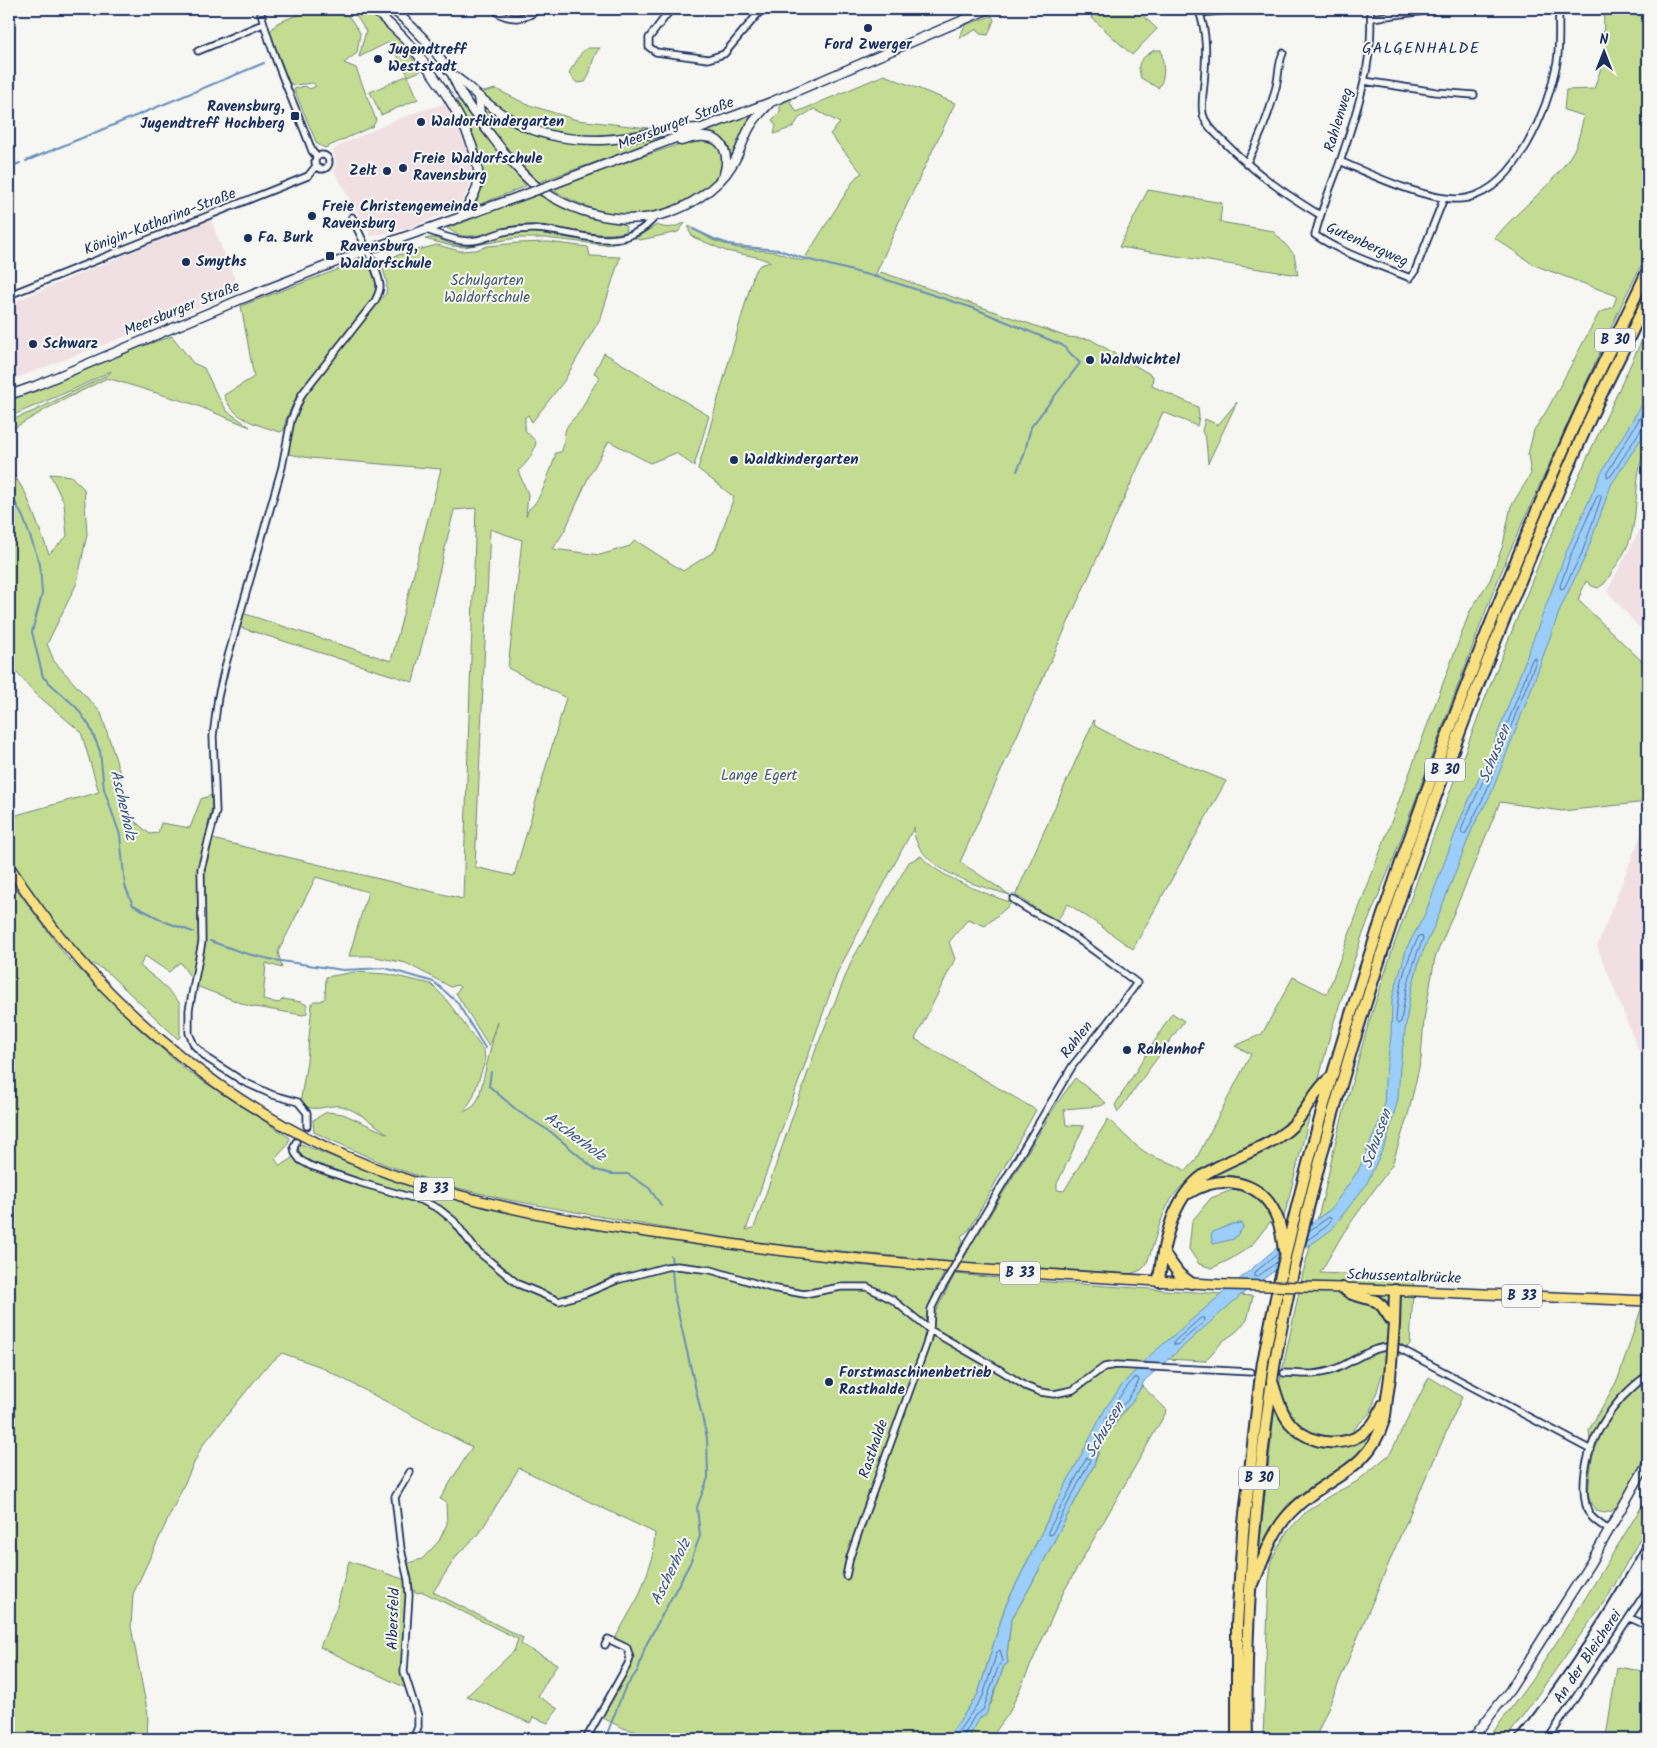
<svg xmlns="http://www.w3.org/2000/svg" width="1657" height="1748" font-family="Kalam,sans-serif">
  <rect width="100%" height="100%" fill="#f6f6f2"/>
  <filter id="ink" filterUnits="userSpaceOnUse"><feTurbulence type="fractalNoise" baseFrequency=".02" numOctaves="2"/><feDisplacementMap in="SourceGraphic" scale="10" xChannelSelector="R" yChannelSelector="G"/><feConvolveMatrix kernelMatrix="1 2 1 2 8 2 1 2 1" color-interpolation-filters="sRGB"/></filter>
  <g filter="url(#ink)">
    <path fill="#f0e0e4" d="M447,103L463,139L471,164L470,184L461,204L450,211L406,229L371,236L334,171L336,162L333,150L342,144L396,120L420,111Z
      M210,219L240,292L9,381V304Z
      M1648,514V637L1607,591Z
      M1648,817V1074L1597,946Z"/>
    <path fill="#c4dc92" stroke="#708678" fill-rule="evenodd" d="M313,9H338L350,18L360,33L357,53L344,63L356,68L376,120L373,126L325,148L317,144L294,89L305,86L310,89L316,86L313,83L294,85L288,82L270,32L277,23Z
      M348,9H366L397,37L421,71L408,76L418,99L381,115L370,92L408,75L389,42L359,57L366,31L355,14Z
      M1099,9H1136L1157,29L1132,55L1091,17Z
      M1604,9H1648V252L1624,299L1509,553L1486,610L1393,860L1362,936L1331,1031L1281,1229L1275,1212L1245,1184L1198,1187L1196,1176C1190,1180 1182,1185 1178,1190C1160,1211 1156,1241 1146,1265L1141,1270L1130,1274L960,1264L976,1234L978,1235L1056,1105L1075,1078L1106,1103L1100,1106L1064,1109L1066,1125L1084,1126L1057,1184V1190L1064,1191L1108,1119C1122,1132 1134,1146 1150,1155C1163,1162 1172,1161 1186,1171L1195,1161L1251,1054L1235,1046L1262,1034L1293,977L1327,994L1470,611L1490,580L1503,545L1511,506L1531,474L1528,455L1534,430L1546,412L1599,313L1613,307L1617,296L1534,265L1495,238C1520,207 1555,185 1574,150C1579,140 1581,127 1584,116L1564,110L1566,90L1594,89L1603,62Z
      M992,16L994,20L988,35L980,34L977,29L959,39L965,25Z
      M587,48H600C590,58 593,72 585,82L577,83L569,74C571,68 573,67 576,62C581,55 579,54 587,48Z
      M1154,50H1161C1163,63 1167,77 1158,88L1141,78C1136,61 1140,60 1154,50Z
      M884,75L955,103L901,217L874,278L881,272L1067,337L1090,339L1153,376L1152,386L1198,407L1199,417L1197,426L1163,412L960,862L1010,895C979,886 927,873 915,838C914,835 915,830 914,827L838,971L746,1230L754,1228L816,1049L852,960L909,862L921,856C936,876 987,894 1012,903L985,926L968,919L949,942L955,959L915,1039L1036,1110L969,1230L961,1236L963,1241L952,1262L772,1244L713,1237L504,1199L441,1184L384,1164L314,1132L313,1120L327,1112L343,1114L388,1134C377,1126 355,1109 341,1106C327,1104 317,1113 303,1105L301,1098L307,1061L312,1004L314,1001H321L325,998L326,977L354,972L387,974L431,984L445,998L484,1051L485,1061L473,1097L464,1112L474,1106L479,1097L497,1022L489,1046L456,993L460,987L457,985L451,987L406,963L371,956H349L368,892L316,877L278,952L282,968L266,963L263,1000L279,1003L283,999L301,1002L307,1005V1013L303,1015L249,1006L196,986L202,943L191,978L180,962L169,972L145,956L140,966L159,981L180,1003V1037L178,1039L106,971L93,964L91,967L56,926L9,858V817L99,792L81,732L36,694L16,672L9,637V467L26,494L49,554L67,536L64,503L50,474L71,476L84,489L87,534L77,583L47,644L54,661L101,713L120,773L126,814L150,834L158,833L161,823L190,828L201,799L212,795V805L198,874L200,916L205,918L204,874L212,839L463,899L476,508L454,510L413,682L239,627L242,613L391,661L441,469L310,458L289,454L286,455L294,421L302,400L377,302L386,294L387,283L382,265L387,264V258L437,245L460,251L476,250L488,246L518,243L548,242L588,247L590,256L620,257L601,317L564,381L532,422L528,415L525,417V430L536,442C534,454 527,463 518,471L528,494L526,516L529,509C541,501 550,471 555,457V453L561,452C566,444 562,434 568,425C571,420 577,416 581,410C587,399 591,389 599,379V376L594,373L604,353L709,416L694,466L676,453L650,463L609,441L589,476L565,530L553,549L600,555L630,546L635,540L683,571L715,551L734,497L698,469L754,273L760,265L771,262L757,257L726,251L693,237L689,231V226L712,240L737,248L776,252L803,261L856,177L862,173L830,134L840,123L814,109L799,118L793,127L774,134L776,125L772,120L780,112V105L793,97L790,102L797,112ZM490,529L522,540L508,668L566,698L514,876L475,867Z
      M496,89L526,104L577,120L648,128C607,139 564,142 524,124C508,116 494,104 479,93Z
      M462,98L485,134L526,186L468,209C472,199 477,188 480,177C486,154 465,120 455,101Z
      M482,104C495,113 509,125 524,131C579,153 626,141 682,132L539,182C519,162 487,133 482,104Z
      M757,112L731,161C728,142 721,135 702,134Z
      M694,141C712,140 725,144 723,165C722,171 722,175 718,180C713,186 703,190 696,195C648,229 596,216 549,188L683,143Z
      M1148,190L1222,203L1220,222L1273,231L1294,254L1298,275L1119,247Z
      M539,195L575,213L623,224L626,227L625,232C588,240 558,223 521,225C502,226 483,238 464,236C458,236 452,231 447,228L465,222L518,197Z
      M686,222L678,232L640,240L635,238L657,225C668,230 675,227 686,222Z
      M529,232C562,235 595,247 628,239L626,242L605,245L545,238H517L464,247L452,246L425,239C436,235 445,243 455,245C475,248 491,238 510,234C516,233 523,233 529,232Z
      M366,259C373,276 381,285 372,303L297,395L286,419L284,430L280,432C258,425 232,419 224,395L254,377L241,306Z
      M1648,327V444C1632,472 1640,509 1630,539C1626,553 1613,570 1605,583L1598,588L1592,586L1586,581L1578,600L1648,667V802L1562,811L1500,802L1435,958L1424,1019L1421,1059L1408,1115L1392,1165L1344,1232L1320,1273L1414,1277L1410,1344L1382,1374L1371,1412L1353,1430L1367,1443L1361,1452L1322,1483L1288,1504L1271,1528L1261,1552L1259,1549L1275,1405L1303,1273L1324,1194L1336,1140L1366,1032L1394,945L1427,853L1486,696L1543,553Z
      M172,336L193,363L204,368L216,393L227,411L250,427L193,404L107,378L48,408L9,431V421L34,411L109,374L111,371L74,389L9,417V400L140,347Z
      M1237,402L1208,463L1206,440L1202,431L1205,419L1218,425Z
      M1094,720L1095,726L1135,747L1174,760L1226,781L1133,949L1092,920L1068,904L1056,922L1019,897L1017,899L1016,894Z
      M9,879L66,956L137,1027L186,1070L290,1138L286,1147L275,1159L280,1166L290,1160L301,1144L385,1178L440,1195L487,1208L586,1228L855,1265L945,1272L935,1290L928,1310L935,1313L955,1274L1019,1280L1253,1296L1247,1320L1236,1332L1223,1341L1205,1361L1147,1358L1078,1462L1053,1509L1005,1607L978,1694L947,1739H661L623,1728L599,1716L628,1664L629,1652L613,1642L639,1596L653,1557L655,1533L519,1468L479,1534L458,1554L433,1592L523,1638L521,1644L557,1664L538,1696L558,1709L548,1723L533,1717L530,1723L467,1696L514,1651L518,1639L423,1592L415,1593L405,1564L422,1559L439,1541L447,1524L446,1502L440,1499L472,1447L319,1366L282,1353L265,1368L202,1446L133,1594L131,1627L148,1715L147,1739H9Z
      M1172,1013L1184,1021L1118,1112L1115,1105Z
      M1218,1186C1249,1185 1267,1196 1274,1226L1270,1222L1251,1246L1231,1259L1212,1268L1199,1264L1189,1249L1192,1221L1211,1198L1235,1189Z
      M1647,1291H1648V1455L1618,1505L1612,1511L1604,1513L1597,1511L1591,1504L1588,1494L1592,1456L1589,1430L1618,1379Z
      M1429,1377L1462,1397L1401,1534L1315,1739H1263L1269,1580L1272,1559L1286,1533L1307,1511L1331,1495L1356,1482L1390,1454Z
      M1142,1386L1166,1409L1165,1414L1064,1591L1009,1713L990,1739H968L980,1717L991,1704L1004,1666L1008,1663L1007,1654L1011,1620L1030,1587L1094,1465C1104,1432 1125,1414 1142,1386Z
      M1645,1501L1648,1502V1524L1609,1595L1506,1739H1488L1531,1681L1583,1602Z
      M349,1561L406,1580C410,1616 395,1652 406,1688L320,1647L337,1606Z
      M1617,1667L1648,1672V1739H1625L1606,1736Z"/>
    <path fill="#9bcef8" stroke="#688eba" d="M1648,394V428L1611,485L1586,555L1561,607L1528,698L1491,794L1473,827L1434,927L1420,958L1410,995L1400,1067L1398,1099L1387,1140L1366,1185L1331,1230L1241,1295L1145,1380L1131,1404L1123,1411L1098,1450L1094,1465L1030,1587L1011,1620L1007,1654L1008,1663L1004,1666L986,1715L980,1718L968,1739H947L978,1694L1005,1607L1053,1509L1105,1409L1122,1385L1147,1358L1217,1298L1274,1250L1331,1209L1358,1171L1384,1111L1385,1080L1391,1035L1392,999L1407,947L1425,914L1460,820L1490,754L1567,550L1602,471Z
      M1242,1223L1243,1228L1234,1239L1213,1244L1211,1235L1213,1232L1232,1224Z"/>
    <g fill="none" stroke-linecap="round" stroke-linejoin="round">
      <path stroke="#4e6f9c" stroke-width="1" d="M1648,404L1607,473V477L1611,476L1642,428L1648,426
        M1598,495H1601V498L1582,553L1564,588L1561,589L1560,586L1572,552Z
        M1533,658H1536V661L1486,792L1466,833L1462,834L1461,831L1464,822L1495,756Z
        M1422,936L1423,939C1411,966 1405,993 1401,1022L1398,1024L1396,1021C1397,993 1405,962 1419,936Z
        M1306,1241L1327,1226L1332,1218L1329,1217L1309,1231
        M1277,1262L1257,1277L1254,1276V1273L1279,1253
        M1201,1318H1205L1204,1322L1177,1345H1174V1342Z
        M1135,1378H1138L1139,1381L1127,1401L1119,1408L1109,1423L1106,1424L1105,1421C1113,1405 1123,1391 1135,1378Z
        M1087,1458L1090,1459L1089,1463L1052,1534L1049,1535L1048,1532Z
        M953,1739L983,1696L997,1652L1000,1650L1003,1661L999,1665L983,1710L975,1715L964,1735V1739"/>
      <path stroke="#688eba" stroke-width="2" d="M26,161L264,63
        M9,167L20,163
        M693,229L714,239L735,246L779,250L802,258L884,279L973,308L1062,345L1080,363L1031,427L1024,455L1017,471
        M9,491L23,517L40,564L42,594L32,632L43,677L76,707L89,725L100,751L104,789L120,835L125,886L133,905L166,922L193,932
        M210,941L244,953L274,960L343,970L385,968L434,982L457,1002L485,1048
        M491,1072L489,1086L519,1112L551,1132L596,1170L612,1174H628L649,1188L661,1205
        M671,1256L672,1264
        M605,1739L624,1690L638,1670L645,1647L690,1563L700,1536L697,1507L708,1478L707,1438L674,1295L672,1269"/>
      <path stroke="#caced4" stroke-width="5.5" stroke-dasharray="5.5 3" stroke-linecap="butt" d="M1251,1372L1284,1373"/>
      <g stroke="#1b2f5e" stroke-width="9">
        <path id="minor" d="M260,9C272,58 295,104 312,151L317,157
          M671,9L649,38V47L656,52L708,59L724,54L762,9
          M1198,9C1208,32 1206,58 1204,84C1203,93 1201,104 1203,114C1205,125 1216,133 1223,141C1254,172 1282,192 1320,215
          M1370,9C1375,60 1356,114 1340,162C1331,186 1321,210 1315,235C1343,254 1379,265 1410,278L1415,271L1444,198
          M498,13C511,21 528,19 538,9
          M1200,13L1240,9
          M1371,18L1441,9
          M198,51L263,24
          M1364,81L1436,92L1474,95
          M315 162a7 7 0 1 1 14 0a7 7 0 1 1-14 0Z
          M1340,161C1369,174 1435,205 1467,198C1518,187 1548,108 1557,62C1560,45 1558,26 1559,9
          M1246,164C1260,139 1269,115 1276,87C1279,76 1278,64 1283,53
          M426,230C440,234 455,242 470,241C481,241 492,235 503,232C513,230 523,229 533,229C576,229 620,258 655,217
          M9,295L308,176L316,166
          M307,1126V1113L298,1102L273,1095L244,1082L208,1059L194,1045L189,1033V1010L202,942L201,869L216,812L213,736L218,697L225,667L282,467L291,420L302,394L375,301C377,296 380,292 380,286C379,270 359,234 352,217
          M296,1142L294,1147L295,1153L300,1160L311,1166L358,1182L423,1201L439,1209L454,1221L475,1249L518,1284L559,1301L586,1293L617,1280L666,1267L677,1266L711,1270L771,1288L804,1294L841,1287H867L893,1300L930,1330L1000,1370L1025,1386L1040,1392L1054,1394L1073,1390L1104,1367L1116,1365L1251,1372
          M966,1246L1073,1065L1107,1023L1137,983C1108,961 1080,939 1050,921C1037,914 1024,909 1013,899
          M1284,1373C1301,1374 1318,1376 1335,1369C1358,1360 1370,1345 1397,1347L1591,1450
          M410,1472L395,1497L401,1549L408,1580L409,1596L404,1672L418,1716V1727L413,1739
          M1609,1530C1603,1526 1596,1522 1591,1516C1585,1508 1584,1497 1584,1487C1584,1443 1612,1400 1648,1375
          M846,1576L850,1557L866,1511L926,1345L930,1330L931,1309L939,1293
          M1630,1618L1648,1626
          M586,1739L628,1664L630,1658L627,1648L608,1639L605,1645
          M1548,1739L1648,1589"/>
      </g>
      <g stroke="#1b2f5e" stroke-width="11">
        <path id="tertiary" d="M373,9C383,18 392,26 401,35C429,65 487,145 477,187C474,198 466,208 460,218
          M392,9C407,21 420,34 433,49C439,57 445,66 451,73C456,78 462,81 466,85C506,123 541,140 596,140C630,140 664,129 698,128
          M452,74C460,96 475,115 490,134C506,155 522,177 544,192C592,223 652,230 700,197C712,189 725,177 732,165C740,153 743,139 750,127C755,118 762,111 769,104
          M478,97L480,113L485,123
          M681,141C688,139 697,136 705,137C726,138 729,158 724,174
          M556,183L771,102L989,9
          M9,395L35,386L239,300L367,250L518,197
          M1472,1739L1510,1690L1591,1562L1648,1462"/>
      </g>
      <g stroke="#1b2f5e" stroke-width="12">
        <path id="primary" d="M9,866C103,1012 245,1127 411,1181C508,1213 609,1227 709,1241C882,1266 1054,1275 1228,1285
          M1342,1288L1648,1301"/>
      </g>
      <g stroke="#1b2f5e" stroke-width="14">
        <path id="trunk" d="M1189,1193C1218,1174 1259,1179 1275,1213C1281,1224 1282,1238 1284,1250
          M1163,1252L1179,1274L1191,1283
          M1159,1281C1163,1242 1173,1192 1210,1171C1236,1156 1264,1149 1288,1130C1306,1115 1313,1091 1331,1077
          M1342,1288L1352,1294L1376,1301L1382,1306L1394,1324
          M1394,1324L1395,1290
          M1275,1361C1302,1212 1344,1066 1392,922C1448,752 1516,585 1589,421C1608,379 1629,339 1648,298
          M1263,1362C1299,1170 1356,984 1423,801C1469,675 1518,551 1573,428C1597,375 1623,323 1648,270
          M1273,1384C1277,1397 1281,1412 1290,1423C1311,1447 1350,1450 1372,1425C1377,1419 1380,1412 1383,1405
          M1253,1584C1264,1559 1271,1533 1290,1513C1323,1477 1368,1474 1384,1420C1386,1413 1386,1405 1387,1398
          M1237,1739V1624L1243,1532L1260,1383
          M1247,1739C1244,1619 1255,1499 1272,1380"/>
      </g>
      <use href="#minor" stroke="#f6f6f2" stroke-width="5.5"/>
      <use href="#tertiary" stroke="#f6f6f2" stroke-width="8"/>
      <use href="#primary" stroke="#f9e181" stroke-width="9"/>
      <use href="#trunk" stroke="#f9e181" stroke-width="10"/>
      <path stroke="#1b2f5e" stroke-width="2" d="M1514,1739C1563,1678 1610,1605 1648,1536"/>
      <g stroke="#1b2f5e" stroke-width="9" stroke-linecap="butt">
        <path id="minor-bridge" d="M939,1293L966,1246"/>
      </g>
      <g stroke="#1b2f5e" stroke-width="11" stroke-linecap="butt">
        <path id="tertiary-bridge" d="M518,197L556,183"/>
      </g>
      <g stroke="#1b2f5e" stroke-width="12" stroke-linecap="butt">
        <path id="primary-bridge" d="M1228,1285L1342,1288"/>
      </g>
      <g stroke="#1b2f5e" stroke-width="14" stroke-linecap="butt">
        <path id="trunk-bridge" d="M1272,1380L1275,1361
          M1260,1383L1263,1362
          M1387,1398L1390,1377L1394,1324"/>
      </g>
      <use href="#minor-bridge" stroke="#f6f6f2" stroke-width="5.5"/>
      <use href="#tertiary-bridge" stroke="#f6f6f2" stroke-width="8"/>
      <use href="#primary-bridge" stroke="#f9e181" stroke-width="9"/>
      <use href="#trunk-bridge" stroke="#f9e181" stroke-width="10"/>
    </g>
  </g>
  <g fill="#1b2f5e" stroke="#f6f6f2" stroke-width="2">
    <circle cx="868" cy="28" r="5"/>
    <circle cx="378" cy="59" r="5"/>
    <rect x="290" y="111" width="10" height="10" rx="2.5"/>
    <circle cx="421" cy="122" r="5"/>
    <circle cx="403" cy="168" r="5"/>
    <circle cx="387" cy="171" r="5"/>
    <circle cx="312" cy="216" r="5"/>
    <circle cx="248" cy="238" r="5"/>
    <rect x="325" y="251" width="10" height="10" rx="2.5"/>
    <circle cx="186" cy="262" r="5"/>
    <circle cx="33" cy="344" r="5"/>
    <circle cx="1090" cy="360" r="5"/>
    <circle cx="734" cy="460" r="5"/>
    <circle cx="1127" cy="1050" r="5"/>
    <circle cx="829" cy="1382" r="5"/>
  </g>
  <g text-anchor="middle" dominant-baseline="central" stroke-width="4" stroke-linejoin="round" paint-order="stroke">
    <g fill="#f6f6f2" stroke="#5d6b8a" stroke-width="1">
      <rect x="1595" y="328.5" width="40" height="23" rx="4"/>
      <rect x="1425" y="758.5" width="40" height="23" rx="4"/>
      <rect x="414" y="1177.5" width="40" height="23" rx="4"/>
      <rect x="1000" y="1261.5" width="40" height="23" rx="4"/>
      <rect x="1502" y="1284.5" width="40" height="23" rx="4"/>
      <rect x="1239" y="1466.5" width="40" height="23" rx="4"/>
    </g>
    <g font-size="14" font-weight="bold" fill="#1b2f5e">
      <text x="1615" y="340">B 30</text>
      <text x="1445" y="770">B 30</text>
      <text x="434" y="1189">B 33</text>
      <text x="1020" y="1273">B 33</text>
      <text x="1522" y="1296">B 33</text>
      <text x="1259" y="1478">B 30</text>
    </g>
    <g font-size="15" font-weight="bold" fill="#1b2f5e" stroke="#f6f6f2" text-anchor="start">
      <text x="868" y="45" text-anchor="middle">Ford Zwerger</text>
      <text x="388" y="50">Jugendtreff<tspan x="388" dy="17">Weststadt</tspan></text>
      <text x="285" y="107" text-anchor="end">Ravensburg,<tspan x="285" dy="17">Jugendtreff Hochberg</tspan></text>
      <text x="431" y="122">Waldorfkindergarten</text>
      <text x="413" y="159">Freie Waldorfschule<tspan x="413" dy="17">Ravensburg</tspan></text>
      <text x="377" y="171" text-anchor="end">Zelt</text>
      <text x="322" y="207">Freie Christengemeinde<tspan x="322" dy="17">Ravensburg</tspan></text>
      <text x="258" y="238">Fa. Burk</text>
      <text x="340" y="247">Ravensburg,<tspan x="340" dy="17">Waldorfschule</tspan></text>
      <text x="196" y="262">Smyths</text>
      <text x="43" y="344">Schwarz</text>
      <text x="1100" y="360">Waldwichtel</text>
      <text x="744" y="460">Waldkindergarten</text>
      <text x="1137" y="1050">Rahlenhof</text>
      <text x="839" y="1373">Forstmaschinenbetrieb<tspan x="839" dy="17">Rasthalde</tspan></text>
    </g>
    <g font-size="15" fill="#1b2f5e" stroke="#f6f6f2">
      <text transform="translate(1339 120) rotate(-73)">Rahlenweg</text>
      <text transform="translate(676 124) rotate(-21)">Meersburger Straße</text>
      <text transform="translate(160 222) rotate(-21)">Königin-Katharina-Straße</text>
      <text transform="translate(1367 245) rotate(24)">Gutenbergweg</text>
      <text transform="translate(182 309) rotate(-22)">Meersburger Straße</text>
      <text transform="translate(1077 1040) rotate(-52)">Rahlen</text>
      <text transform="translate(1404 1277) rotate(2)">Schussentalbrücke</text>
      <text transform="translate(874 1449) rotate(-71)">Rasthalde</text>
      <text transform="translate(394 1619) rotate(-88)">Albersfeld</text>
      <text transform="translate(1588 1657) rotate(-56)">An der Bleicherei</text>
    </g>
    <g font-size="15" fill="#455a6b" stroke="#f6f6f2">
      <text x="487" y="281">Schulgarten<tspan x="487" dy="17">Waldorfschule</tspan></text>
      <text x="759" y="776">Lange Egert</text>
    </g>
    <g font-size="16" letter-spacing="1" fill="#1b2f5e" stroke="#f6f6f2">
      <text x="1421" y="48">GALGENHALDE</text>
    </g>
    <g font-size="16" font-style="italic" fill="#3b5784" stroke="#f6f6f2">
      <text transform="translate(1495 754) rotate(-68)">Schussen</text>
      <text transform="translate(123 805) rotate(77)">Ascherholz</text>
      <text transform="translate(575 1137) rotate(36)">Ascherholz</text>
      <text transform="translate(1377 1139) rotate(-70)">Schussen</text>
      <text transform="translate(1105 1430) rotate(-59)">Schussen</text>
      <text transform="translate(671 1572) rotate(-64)">Ascherholz</text>
    </g>
  </g>
  <rect width="1657" height="1748" fill="none" stroke="#f6f6f2" stroke-width="30"/>
  <rect x="15" y="15" width="1627" height="1718" fill="none" stroke="#1b2f5e" stroke-width="2" filter="url(#ink)"/>
  <g transform="translate(1604 52)" stroke="#f6f6f2" stroke-width="4" paint-order="stroke">
  <path d="M0-4L9 19L0 12L-9 19Z" fill="#1b2f5e"/>
  <text y="-8" font-size="14" font-weight="bold" text-anchor="middle" fill="#1b2f5e">N</text>
  </g>
</svg>
